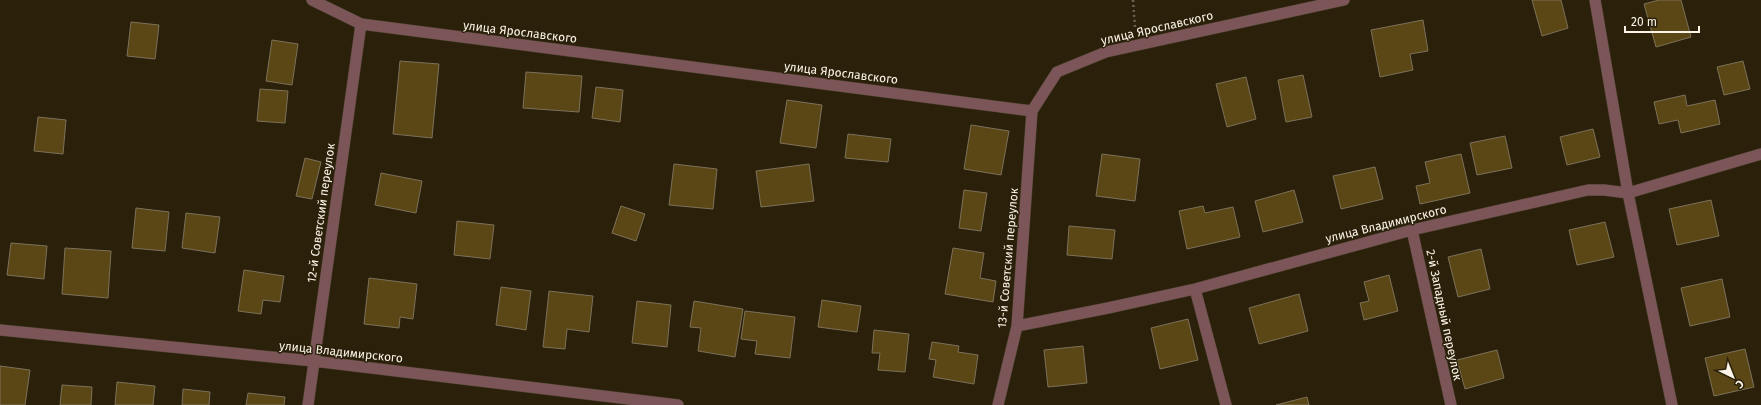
<svg xmlns="http://www.w3.org/2000/svg" width="1761" height="405" font-family="'Fira Sans',sans-serif">
  <rect width="100%" height="100%" fill="#2b210b"/>
  <path fill="#5b4716" stroke="#7c7159" d="M1532,0H1561L1568,28L1542,36Z
    M1659,0H1681L1691,37L1656,47L1644,4Z
    M1423,20L1428,51L1410,54L1413,70L1380,77L1371,30Z
    M131,22L159,25L155,59L127,56Z
    M272,40L298,44L292,85L266,81Z
    M400,61L439,64L432,138L393,134Z
    M1743,61L1750,89L1724,95L1717,67Z
    M526,72L582,76L579,112L523,108Z
    M1303,75L1312,117L1286,122L1278,80Z
    M1246,77L1256,119L1227,127L1216,84Z
    M596,87L623,90L620,122L592,118Z
    M260,89L288,91L285,123L257,121Z
    M1685,95L1687,106L1715,100L1720,124L1681,133L1678,120L1659,124L1654,102Z
    M787,100L822,105L816,148L780,143Z
    M38,117L66,120L63,154L34,151Z
    M971,125L1009,131L1001,175L964,169Z
    M1593,129L1600,157L1567,165L1560,137Z
    M848,134L891,139L888,162L845,158Z
    M1505,136L1512,168L1477,175L1470,143Z
    M1102,154L1140,159L1135,201L1096,196Z
    M1461,154L1470,193L1420,204L1416,186L1430,183L1425,162Z
    M305,158L321,162L312,199L296,196Z
    M674,164L717,169L713,209L669,205Z
    M809,164L814,201L761,207L756,171Z
    M1375,167L1383,199L1341,209L1333,176Z
    M381,173L422,181L416,213L375,205Z
    M964,190L987,193L981,231L959,228Z
    M1294,190L1303,222L1263,232L1255,201Z
    M1711,200L1719,236L1677,245L1669,209Z
    M621,206L645,214L636,241L612,233Z
    M1203,206L1205,213L1233,207L1240,237L1187,249L1179,211Z
    M136,208L169,212L165,251L132,248Z
    M186,213L220,217L215,253L182,248Z
    M457,221L494,225L490,259L454,255Z
    M1605,222L1614,257L1577,265L1569,230Z
    M1069,226L1115,230L1112,259L1067,255Z
    M11,243L47,246L44,279L7,275Z
    M65,248L111,251L108,298L62,294Z
    M953,248L984,253L980,278L996,281L993,302L945,294Z
    M1481,249L1490,289L1458,297L1448,257Z
    M244,270L284,276L280,302L263,300L261,314L238,311Z
    M1389,275L1398,311L1364,320L1360,303L1369,301L1364,282Z
    M369,278L417,284L413,319L400,317L399,328L364,324Z
    M1722,279L1730,317L1690,326L1681,288Z
    M501,287L531,291L526,330L496,325Z
    M549,291L593,296L589,332L567,329L565,349L543,347Z
    M1299,294L1308,331L1259,344L1249,308Z
    M822,300L861,306L857,332L818,327Z
    M637,301L671,305L667,347L632,343Z
    M694,301L743,309L735,357L698,351L701,328L690,327Z
    M745,311L795,317L790,358L755,354L757,341L741,339Z
    M1188,319L1198,360L1160,369L1151,328Z
    M874,330L909,334L905,372L878,370L880,353H872Z
    M932,342L959,346L958,352L978,355L974,384L933,377L936,360L929,359Z
    M1083,346L1087,383L1048,387L1044,350Z
    M1745,349L1754,387L1714,396L1705,358Z
    M1497,350L1504,378L1465,389L1457,360Z
    M0,366L30,370L25,405H0Z
    M117,382L155,386L153,405H115Z
    M62,385L92,387L91,405H60Z
    M183,389L210,392L209,405H182Z
    M248,393L285,397L284,405H246Z
    M1307,397L1309,405H1276Z"/>
  <g fill="none" stroke-linecap="round" stroke-linejoin="round">
    <g stroke="#483f2a" stroke-width="12">
      <path id="minor" d="M312,0L361,24L1032,111
        M1595,0L1628,193L1672,405
        M1412,230L1451,405
        M1195,289L1226,405
        M1017,326L1108,308L1195,289L1412,230L1588,190H1604L1628,193L1761,154
        M0,330L313,361L678,405
        M308,405L361,24
        M998,405L1017,326L1032,111L1057,72L1106,52L1344,0"/>
    </g>
    <path stroke="#6b624f" stroke-width="2.5" stroke-dasharray="2 3" stroke-linecap="butt" d="M1133,0L1135,27"/>
    <use href="#minor" stroke="#7c5559" stroke-width="11"/>
  </g>
  <g text-anchor="middle" dominant-baseline="central" stroke-width="3" stroke-linejoin="round" paint-order="stroke">
    <g font-size="12" fill="#fbf4e7" stroke="#2b210b">
      <text transform="translate(1157 28) rotate(-13)">улица Ярославского</text>
      <text transform="translate(520 32) rotate(7)">улица Ярославского</text>
      <text transform="translate(841 73) rotate(7)">улица Ярославского</text>
      <text transform="translate(321 213) rotate(-82)">12-й Советский переулок</text>
      <text transform="translate(1386 224) rotate(-14)">улица Владимирского</text>
      <text transform="translate(1008 258) rotate(-85)">13-й Советский переулок</text>
      <text transform="translate(1444 315) rotate(78)">2-й Западный переулок</text>
      <text transform="translate(341 352) rotate(6)">улица Владимирского</text>
    </g>
  </g>
  <g transform="translate(1733 377) rotate(137)" stroke="#2b210b" stroke-width="3" paint-order="stroke">
  <path d="M0-3L7 15L0 10L-7 15Z" fill="#fbf4e7"/>
  <text y="-6" font-size="11" font-weight="bold" text-anchor="middle" fill="#fbf4e7">С</text>
  </g>
  <path d="M1625 26v6h74v-6" fill="none" stroke="#fbf4e7" stroke-width="2"/>
  <text x="1631" y="26" font-size="12" fill="#fbf4e7" stroke="#2b210b" stroke-width="3" paint-order="stroke">20 m</text>
</svg>
